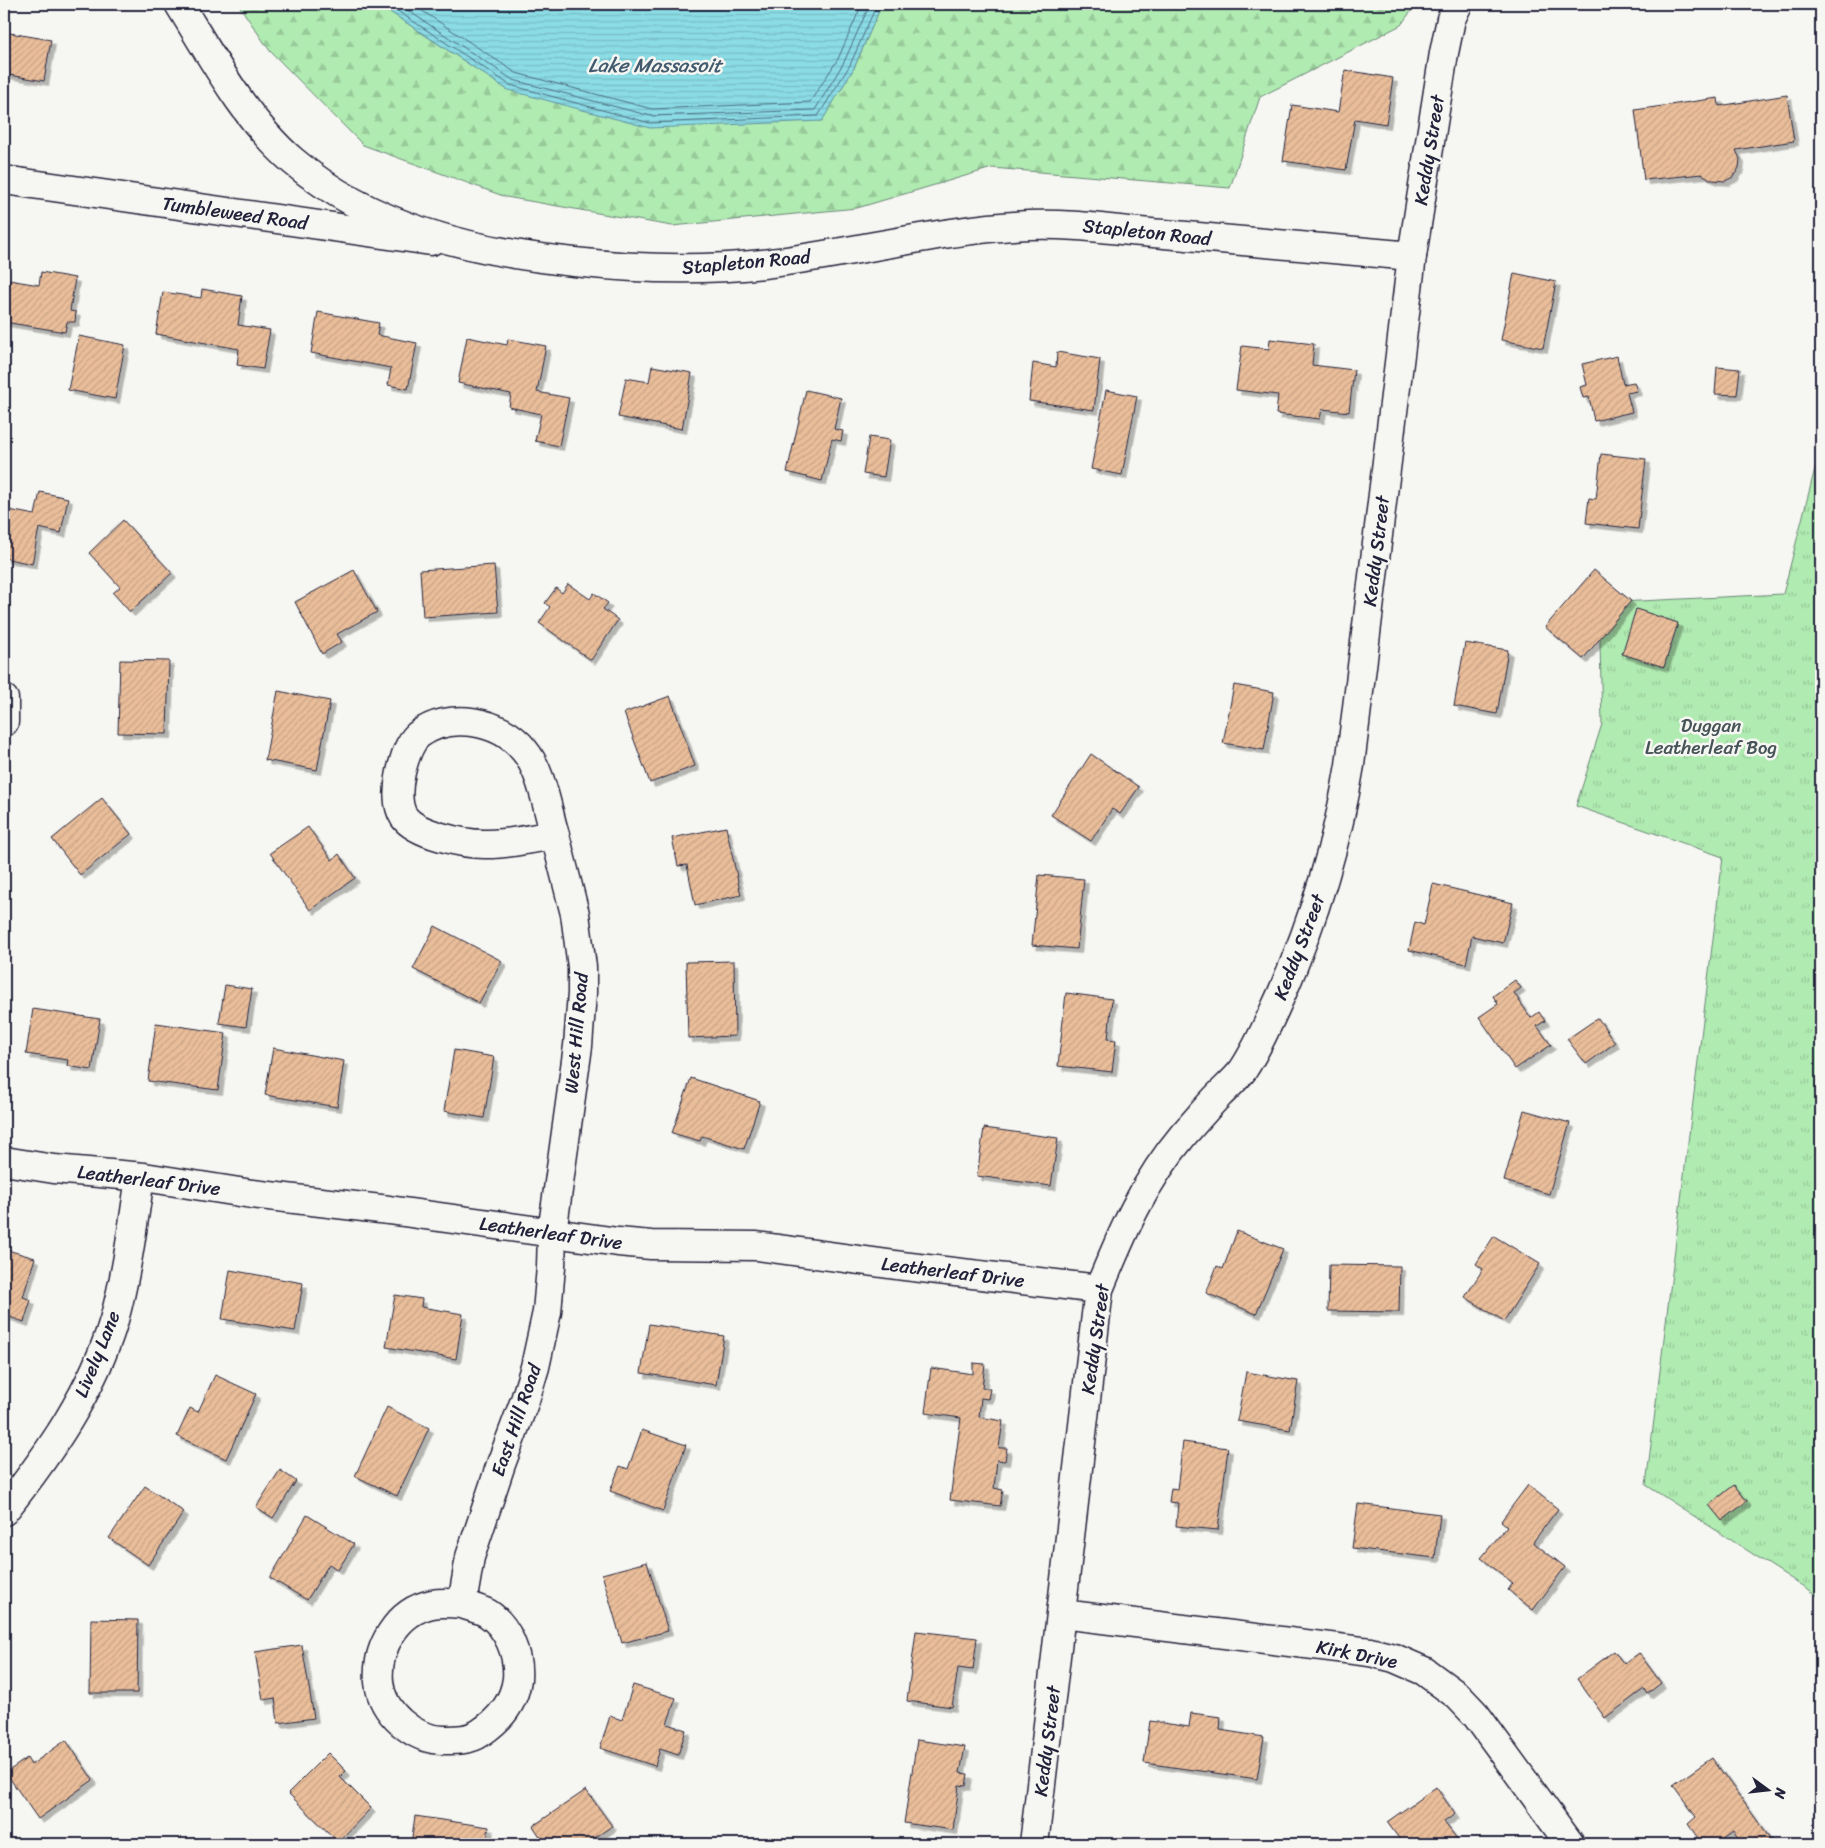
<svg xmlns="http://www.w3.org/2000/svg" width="1825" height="1848" font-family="Sriracha,sans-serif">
  <defs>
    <pattern id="forest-firs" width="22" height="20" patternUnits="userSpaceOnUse" patternTransform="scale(1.25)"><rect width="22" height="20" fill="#b0ebb1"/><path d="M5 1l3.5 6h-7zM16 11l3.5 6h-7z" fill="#97c999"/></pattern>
    <pattern id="park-tufts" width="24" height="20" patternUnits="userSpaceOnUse" patternTransform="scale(1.25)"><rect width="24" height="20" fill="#b0ebb1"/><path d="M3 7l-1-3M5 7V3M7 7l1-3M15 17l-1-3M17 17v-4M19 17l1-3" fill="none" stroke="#97c999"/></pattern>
    <pattern id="water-rules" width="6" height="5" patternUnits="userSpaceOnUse" patternTransform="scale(1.25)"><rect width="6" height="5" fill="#8bdce5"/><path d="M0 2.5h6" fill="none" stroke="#78bcc5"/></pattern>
    <pattern id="building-hatch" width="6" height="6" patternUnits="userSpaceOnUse" patternTransform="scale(1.25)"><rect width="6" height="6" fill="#eabe9a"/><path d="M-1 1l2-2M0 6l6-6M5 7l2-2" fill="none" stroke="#c8a386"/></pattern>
    <filter id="shadow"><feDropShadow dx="4.5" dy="4.5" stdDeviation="0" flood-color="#0004"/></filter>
  </defs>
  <rect width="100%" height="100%" fill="#f6f6f2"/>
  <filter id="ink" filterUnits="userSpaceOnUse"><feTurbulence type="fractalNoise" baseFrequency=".02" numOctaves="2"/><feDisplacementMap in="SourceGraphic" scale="10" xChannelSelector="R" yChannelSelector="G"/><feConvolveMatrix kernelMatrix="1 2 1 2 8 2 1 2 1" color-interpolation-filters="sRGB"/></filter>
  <g filter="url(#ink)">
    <path fill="url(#forest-firs)" stroke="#698676" d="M238,4H378L508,90L821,121L854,68L882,4H1416L1401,25L1260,97L1230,188L992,168L857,208L672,226L506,197L363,145L270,51Z"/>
    <path fill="url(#park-tufts)" stroke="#698676" d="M1821,445V1598L1646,1485L1723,857L1576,806L1602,724L1599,603L1783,594Z"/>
    <path fill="url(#water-rules)" stroke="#6192a1" d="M378,4H882L854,68L822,121L650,128L508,90Z"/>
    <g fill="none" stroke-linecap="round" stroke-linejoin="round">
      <path stroke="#4c6c7f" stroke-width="1" d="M387,4L510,85L650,123L818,116L850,65L877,4
        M398,4L513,80L651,116L815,110L844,62L870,4
        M412,4L516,73L652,109L810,102L838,59L862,4"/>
    </g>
    <path fill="url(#building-hatch)" stroke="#22223b" filter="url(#shadow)" d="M4,32L51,40L44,81L4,74Z
      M1345,70L1393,78L1386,124L1355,119L1346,170L1283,161L1292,105L1338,112Z
      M1787,95L1794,141L1736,150L1740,159L1739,168L1733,177L1725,181L1712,180L1702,174L1644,180L1635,110L1718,98L1719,106Z
      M41,272L75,278L70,311L76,312L75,322H67L65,332L4,322L9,280L39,285Z
      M1514,273L1556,282L1543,348L1501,340Z
      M202,289L242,296L238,325L270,330L263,369L237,365L239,349L156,334L163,292L201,298Z
      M318,312L379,323L377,335L417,343L408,389L388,385L391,368L311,353Z
      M79,336L125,345L115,399L68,390Z
      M467,337L507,345L508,339L546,346L537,392L569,398L559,446L535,441L541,414L509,407L511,394L458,383Z
      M1270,339L1314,344L1312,365L1354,370L1349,412L1322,409L1320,419L1276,414L1278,395L1236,390L1242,346L1269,349Z
      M1057,352L1100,359L1094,410L1029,401L1033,363L1056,367Z
      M1617,356L1623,384L1634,382L1637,391L1627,393L1632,412L1594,421L1589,397L1583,398L1580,387L1587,385L1582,364Z
      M652,366L692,373L682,429L618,417L626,378L649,382Z
      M1717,367L1740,369L1737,395L1715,394Z
      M806,390L841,398L834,429L843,431L841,441L832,439L822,481L787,472Z
      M1106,390L1137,396L1122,475L1091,469Z
      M869,437L890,440L884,477L863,474Z
      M1601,454L1646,459L1638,529L1586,523L1589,498L1596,499Z
      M40,492L68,498L61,533L39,528L32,564L4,558V509L35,515Z
      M123,520L172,573L130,612L113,593L120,587L89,553Z
      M494,565L498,612L423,617L420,570Z
      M354,570L377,612L337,634L342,642L322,654L295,602Z
      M1594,570L1631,601L1583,659L1545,627Z
      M568,584L590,599L594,593L608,603L603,609L618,620L591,660L539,623L550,607L545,603L556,588L562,593Z
      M1636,609L1678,623L1664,667L1622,654Z
      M1465,643L1508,650L1497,714L1454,706Z
      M120,660L169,661L167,734L118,733Z
      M1234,685L1274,692L1264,750L1223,743Z
      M278,691L330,701L317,770L265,760Z
      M670,696L695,766L650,783L624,713Z
      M1091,754L1139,787L1120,814L1112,809L1091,841L1051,815Z
      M102,798L131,834L80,875L52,839Z
      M308,827L332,860L339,854L355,878L310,910L270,853Z
      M726,827L741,895L695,905L687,865L678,866L672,838Z
      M1039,875L1084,879L1077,949L1032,945Z
      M1433,884L1513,903L1503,943L1472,936L1466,964L1409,950L1415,922L1424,925Z
      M435,926L502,961L479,1003L413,969Z
      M734,961L735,1036L688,1038L686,962Z
      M1515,980L1521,988L1514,993L1531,1018L1539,1012L1545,1021L1537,1026L1551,1045L1515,1069L1479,1017L1498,1004L1493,996Z
      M225,985L252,989L246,1027L219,1023Z
      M1066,993L1112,999L1108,1039L1116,1040L1112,1072L1058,1066Z
      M33,1009L100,1019L92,1070L67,1066L68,1060L26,1054Z
      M1598,1018L1615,1043L1586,1064L1567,1039Z
      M156,1023L226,1033L218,1090L148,1081Z
      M273,1048L344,1061L337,1107L265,1095Z
      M454,1050L494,1057L484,1118L444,1111Z
      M691,1078L760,1101L744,1149L702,1136L700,1141L672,1133Z
      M1524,1110L1570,1123L1549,1194L1504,1181Z
      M984,1128L1058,1138L1051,1186L977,1176Z
      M1237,1231L1283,1249L1256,1314L1206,1293L1217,1266L1223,1269Z
      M1494,1236L1540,1264L1504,1321L1465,1297L1483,1269L1476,1264Z
      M4,1249L35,1258L23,1297L31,1300L24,1322L4,1315Z
      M1329,1265L1400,1266L1399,1312L1328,1311Z
      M230,1270L303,1283L295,1331L222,1319Z
      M395,1295L422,1299L421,1307L463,1314L456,1359L386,1347Z
      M649,1324L724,1336L716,1385L641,1373Z
      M973,1363L985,1364L982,1388L990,1389L988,1399L981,1398L979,1417L1003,1421L999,1448H1007L1005,1461L997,1460L994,1488L1003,1490L1000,1506L950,1500L961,1418L925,1413L931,1368L973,1374Z
      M1246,1372L1298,1381L1290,1430L1237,1421Z
      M215,1375L256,1394L226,1459L177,1436L190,1408L198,1412Z
      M387,1407L429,1428L397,1496L355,1476Z
      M642,1430L686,1445L663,1511L610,1491L620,1466L628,1469Z
      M1183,1442L1228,1448L1218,1530L1176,1526L1178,1503L1169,1502L1171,1488L1177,1489Z
      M280,1470L296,1481L273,1518L256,1507Z
      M1528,1485L1558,1509L1533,1542L1565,1567L1533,1610L1508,1590L1513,1583L1481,1558L1507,1526L1501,1521Z
      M1734,1485L1747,1501L1722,1521L1709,1505Z
      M145,1486L184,1512L148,1565L109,1538Z
      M1358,1504L1440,1514L1435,1558L1352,1548Z
      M307,1515L354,1544L338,1570L329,1564L307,1600L270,1578Z
      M647,1562L668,1631L622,1643L602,1574Z
      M91,1619L138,1620L137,1693H90Z
      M916,1631L977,1638L973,1670L958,1668L952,1707L907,1701Z
      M302,1645L314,1718L278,1723L275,1698L263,1700L255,1652Z
      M1614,1651L1624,1664L1639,1653L1661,1683L1647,1694L1644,1689L1605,1718L1577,1679Z
      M633,1685L676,1698L667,1724L686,1730L678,1755L660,1749L655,1766L600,1748L610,1716L622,1720Z
      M1191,1713L1221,1717L1220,1730L1264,1737L1257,1779L1144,1763L1150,1721L1189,1727Z
      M66,1740L93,1780L38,1819L6,1773L27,1758L31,1765Z
      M917,1740L965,1747L960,1773L968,1774L966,1786L959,1785L953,1830L904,1823Z
      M328,1753L346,1771L340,1777L371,1808L338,1842L288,1793Z
      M1712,1758L1774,1844H1742L1734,1831L1716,1844H1702L1688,1824L1696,1817L1673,1785Z
      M1436,1787L1455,1814L1444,1822L1461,1844H1403L1387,1822Z
      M586,1790L612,1826L586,1844H545L533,1826Z
      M415,1816L489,1827L486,1844H411Z"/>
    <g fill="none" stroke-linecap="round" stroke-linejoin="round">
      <g stroke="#22223b" stroke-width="31">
        <path id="street" d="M4,180L431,241
          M4,699V722
          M4,1161L54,1169L144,1177L252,1194L389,1210L618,1242L651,1245L757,1246L903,1266L1099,1289
          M4,1511C49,1454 93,1391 114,1320C127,1273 133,1225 140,1177
          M462,1604C452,1603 442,1602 432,1604C397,1611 376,1648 379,1682C382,1713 414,1740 444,1740C457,1740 470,1740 480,1733C500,1720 514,1703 517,1679C519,1655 508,1626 487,1613C479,1609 470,1607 462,1604L470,1557L501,1464L525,1400L535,1367L547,1312L551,1267L552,1233L578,1046L582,993V967L575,914L555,835C532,838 508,845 484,844C464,844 416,834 404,817C396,805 398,785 401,772C404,760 408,744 418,735C449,711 500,720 524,750C542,771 547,809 555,835
          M1062,1614L1370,1652L1394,1658L1424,1671L1458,1696L1476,1715L1570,1844
          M1034,1844L1099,1289C1123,1231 1143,1183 1184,1134C1196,1121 1207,1107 1219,1095C1227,1087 1236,1079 1243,1070C1259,1046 1270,1019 1282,993C1314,919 1337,845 1350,765L1412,256"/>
      </g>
      <g stroke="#22223b" stroke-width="31">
        <path id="secondary" d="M179,4C211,56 246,121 293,161C372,228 475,252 574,262C637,269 700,271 763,264C852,254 939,229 1029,225C1074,223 1119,231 1164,234C1246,242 1329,249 1412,256L1444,53L1451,19L1458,4"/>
      </g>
      <use href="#street" stroke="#f6f6f2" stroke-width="28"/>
      <use href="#secondary" stroke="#f6f6f2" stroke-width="28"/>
    </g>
  </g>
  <g text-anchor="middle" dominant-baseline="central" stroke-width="5" stroke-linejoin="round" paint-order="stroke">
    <g font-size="19" fill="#22223b" stroke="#f6f6f2">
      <text transform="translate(1429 150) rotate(-81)">Keddy Street</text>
      <text transform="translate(235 213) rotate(8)">Tumbleweed Road</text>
      <text transform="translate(1147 232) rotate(6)">Stapleton Road</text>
      <text transform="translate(746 262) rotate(-5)">Stapleton Road</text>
      <text transform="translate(1376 551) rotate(-83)">Keddy Street</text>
      <text transform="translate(1299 947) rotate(-69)">Keddy Street</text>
      <text transform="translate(576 1033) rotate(-85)">West Hill Road</text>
      <text transform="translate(149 1180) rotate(7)">Leatherleaf Drive</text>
      <text transform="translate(551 1233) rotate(8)">Leatherleaf Drive</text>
      <text transform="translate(953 1272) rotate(7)">Leatherleaf Drive</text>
      <text transform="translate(1095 1339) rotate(-82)">Keddy Street</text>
      <text transform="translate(97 1354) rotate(-68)">Lively Lane</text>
      <text transform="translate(516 1420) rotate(-71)">East Hill Road</text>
      <text transform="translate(1357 1654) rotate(11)">Kirk Drive</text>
      <text transform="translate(1047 1741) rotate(-83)">Keddy Street</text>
    </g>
    <g font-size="19" fill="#465458" stroke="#f6f6f2">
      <text x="1711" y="725">Duggan<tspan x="1711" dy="22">Leatherleaf Bog</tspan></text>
    </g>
    <g font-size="20" font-style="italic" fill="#425a6e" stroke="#f6f6f2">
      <text x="655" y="65">Lake Massasoit</text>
    </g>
  </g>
  <rect width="1825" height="1848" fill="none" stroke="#f6f6f2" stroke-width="20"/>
  <rect x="10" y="10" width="1805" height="1828" fill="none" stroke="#22223b" stroke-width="2" filter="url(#ink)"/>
  <g transform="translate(1768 1790) rotate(105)" stroke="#f6f6f2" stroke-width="4" paint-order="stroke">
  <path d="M0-4L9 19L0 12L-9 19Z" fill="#22223b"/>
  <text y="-8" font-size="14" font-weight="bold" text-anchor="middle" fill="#22223b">N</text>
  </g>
</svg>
